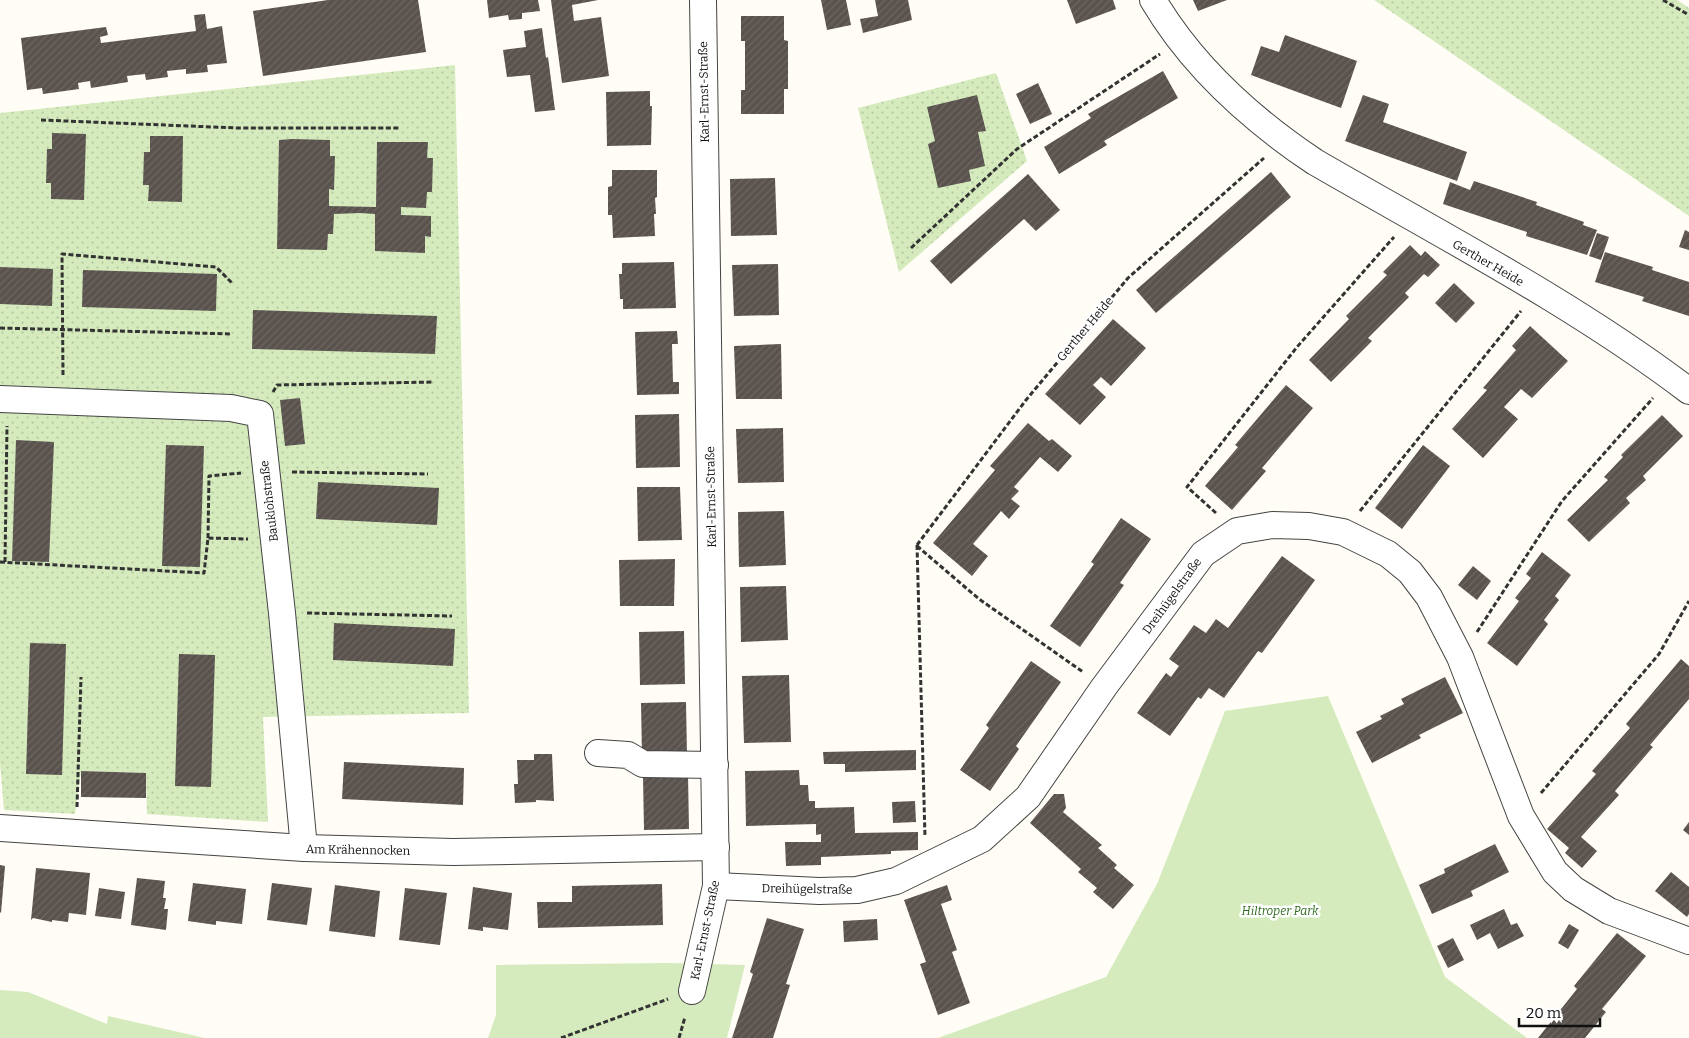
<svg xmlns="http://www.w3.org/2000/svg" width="1689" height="1038" font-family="Bitter,serif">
	<defs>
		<pattern id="grass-dots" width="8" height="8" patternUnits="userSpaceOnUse" patternTransform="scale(1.25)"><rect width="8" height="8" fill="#d5ebbd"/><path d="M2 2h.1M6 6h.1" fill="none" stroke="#b6c8a1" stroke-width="1.8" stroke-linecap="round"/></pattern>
		<pattern id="building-hatch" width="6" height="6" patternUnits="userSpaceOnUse" patternTransform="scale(1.25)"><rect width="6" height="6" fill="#5a524d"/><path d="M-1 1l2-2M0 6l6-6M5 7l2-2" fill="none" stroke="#6d6662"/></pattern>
	</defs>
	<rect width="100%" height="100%" fill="#fffdf5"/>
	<!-- grass -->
	<g fill="url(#grass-dots)">
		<polygon points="1374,0 1677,0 1689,8 1689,216"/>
		<polygon points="455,65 469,713 263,717 268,822 147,814 146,773 81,771 75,814 4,810 0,762 0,113"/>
		<polygon points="996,73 1027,161 899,272 858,108"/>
	</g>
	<!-- park -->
	<g fill="#d5ebbd">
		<polygon points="1328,696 1445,977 1527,1038 938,1038 1106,977 1157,884 1225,711"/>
		<polygon points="668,963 745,965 727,1038 488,1038 496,1015 496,965"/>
		<polygon points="0,990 28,992 107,1024 108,1016 205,1038 0,1038"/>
	</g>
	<!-- building -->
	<g fill="url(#building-hatch)">
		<polygon points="328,0 418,0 426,52 263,76 253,11"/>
		<polygon points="487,0 538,0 540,11 522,13 522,19 509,20 508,15 489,18"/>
		<polygon points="551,0 598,0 572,5 574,21 601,17 609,76 562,83"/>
		<polygon points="821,0 846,0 851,25 827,30"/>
		<polygon points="875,0 908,0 912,20 863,33 860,19 878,16"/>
		<polygon points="1067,0 1113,0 1116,9 1076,24"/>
		<polygon points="1193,0 1227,0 1198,11"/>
		<polygon points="205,14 207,29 222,26 227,63 207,65 208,72 186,74 186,69 167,71 168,77 146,80 145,74 127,76 128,82 91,88 90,81 78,83 79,89 43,94 42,88 27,90 21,38 106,27 108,35 100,37 101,43 196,31 194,15"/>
		<polygon points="741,16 784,16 784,40 788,41 788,89 784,89 784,114 741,114 741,90 745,90 745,41 741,41"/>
		<polygon points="542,28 546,58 548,57 555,110 535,112 530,75 507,77 503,50 526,47 524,31"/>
		<polygon points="1285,35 1357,61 1341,108 1251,75 1261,46 1279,52"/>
		<polygon points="1163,71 1178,98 1104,141 1107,145 1059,174 1044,147 1091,118 1088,114"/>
		<polygon points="1038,83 1052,114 1030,124 1016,94"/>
		<polygon points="650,91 650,106 652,106 651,145 607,146 606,92"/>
		<polygon points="977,95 986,131 978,132 985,166 969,170 971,181 938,188 928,144 935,141 927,107"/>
		<polygon points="1363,95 1389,104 1383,122 1467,152 1457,181 1345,141"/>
		<polygon points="52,133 86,134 84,200 51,199 51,183 46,183 47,149 52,149"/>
		<polygon points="150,136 183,136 182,202 148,201 149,185 143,185 144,152 150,152"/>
		<polygon points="292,139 330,140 330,156 335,156 334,190 329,189 329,206 376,207 377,142 428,142 427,158 433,158 432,192 427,192 426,208 401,207 401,215 431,216 431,237 425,236 425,253 375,251 375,214 360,213 334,214 333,234 328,234 327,250 277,249 279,140"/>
		<polygon points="612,170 657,170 657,197 655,198 656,214 654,214 655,236 613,238 612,215 608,215 608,187 612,186"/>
		<polygon points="1271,172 1291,197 1156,313 1136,290"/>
		<polygon points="1028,174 1060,210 1036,231 1024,219 951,284 930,261"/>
		<polygon points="775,178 777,235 731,236 730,179"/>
		<polygon points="1474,181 1537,202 1536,205 1584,222 1583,225 1597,230 1587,255 1526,236 1527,232 1443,204 1450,182 1470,190"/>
		<polygon points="1685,230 1689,232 1689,250 1679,247"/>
		<polygon points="1597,233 1609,237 1601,260 1589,256"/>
		<polygon points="1410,245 1421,256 1425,251 1440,265 1428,277 1424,274 1405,293 1409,297 1368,338 1372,341 1331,382 1309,360 1349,319 1346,316 1387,275 1383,272"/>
		<polygon points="1605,252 1653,267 1652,270 1689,282 1689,316 1642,301 1644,297 1595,282"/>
		<polygon points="674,262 676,308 623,309 623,299 620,299 619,274 622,274 622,263"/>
		<polygon points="778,264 779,315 734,316 732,265"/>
		<polygon points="0,267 53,269 52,306 0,304"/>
		<polygon points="83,270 217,274 216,311 82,307"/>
		<polygon points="1454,283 1475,303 1456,323 1435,303"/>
		<polygon points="253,310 437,316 435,354 252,349"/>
		<polygon points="1113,319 1146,348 1111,386 1101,377 1093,385 1106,397 1080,425 1045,394"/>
		<polygon points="1530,326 1568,361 1532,398 1521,389 1504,407 1518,419 1483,458 1452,429 1487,390 1483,388 1516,350 1512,346"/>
		<polygon points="677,331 678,344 672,344 673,382 679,382 679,394 637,395 635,332"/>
		<polygon points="781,344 782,399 736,399 734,346"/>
		<polygon points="1286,385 1313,408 1262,468 1266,471 1232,510 1205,486 1238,447 1235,445"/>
		<polygon points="300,398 305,444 285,446 280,400"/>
		<polygon points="679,414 680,467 636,468 635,415"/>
		<polygon points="1662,415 1683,436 1643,476 1646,480 1626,498 1630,503 1589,542 1567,520 1608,480 1604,477 1623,457 1621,455"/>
		<polygon points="1028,423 1049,441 1052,439 1072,456 1058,472 1040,457 1014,487 1019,491 1011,499 1020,506 1009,519 1001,511 973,544 988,556 972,576 933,543 995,470 990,466"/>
		<polygon points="783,428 784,482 738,483 736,429"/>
		<polygon points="16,440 54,442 49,562 12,561"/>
		<polygon points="166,445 204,446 200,567 162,566"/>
		<polygon points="1423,445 1450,466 1402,529 1375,508"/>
		<polygon points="318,482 439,488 437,525 316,519"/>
		<polygon points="637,487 680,487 682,540 638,541"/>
		<polygon points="784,511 786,565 739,567 738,512"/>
		<polygon points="1121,518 1151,539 1120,583 1124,585 1080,647 1050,626 1094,564 1091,562"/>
		<polygon points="1542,552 1571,575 1555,596 1559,600 1544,620 1548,624 1517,666 1487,643 1519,601 1515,598 1531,578 1526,574"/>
		<polygon points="1282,556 1315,580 1262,653 1258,651 1224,698 1209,688 1201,699 1198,697 1170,736 1137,713 1166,673 1171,677 1179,666 1169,659 1194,625 1206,633 1216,619 1228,628"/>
		<polygon points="675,559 674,606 620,606 619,560"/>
		<polygon points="1473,566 1491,581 1477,600 1458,585"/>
		<polygon points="786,586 788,640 741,642 740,587"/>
		<polygon points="334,623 455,629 453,666 333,660"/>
		<polygon points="684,631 685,684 640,685 639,632"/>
		<polygon points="30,643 66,644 62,775 26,774"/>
		<polygon points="179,654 215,655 211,787 175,786"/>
		<polygon points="1681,659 1689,666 1689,699 1650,745 1653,747 1615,791 1619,795 1581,837 1597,851 1582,868 1565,853 1569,848 1547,829 1596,774 1592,771 1630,728 1626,724"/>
		<polygon points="1031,661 1061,682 1016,746 1019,749 990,791 960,770 989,728 986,725"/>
		<polygon points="789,675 791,742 744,743 742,676"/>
		<polygon points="1445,677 1463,713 1419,735 1421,738 1372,763 1356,732 1382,719 1380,716 1404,704 1401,699"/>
		<polygon points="686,702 687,755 642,756 641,703"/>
		<polygon points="916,750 916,770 845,772 845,764 824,764 823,752"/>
		<polygon points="534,754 552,754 554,801 536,800 536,802 515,803 514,784 518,784 517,760 534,760"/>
		<polygon points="344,762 464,768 463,805 342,799"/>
		<polygon points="799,770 800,785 808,785 809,801 815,801 815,808 854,807 855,833 918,832 918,850 891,851 891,854 821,857 821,865 786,866 785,842 821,842 821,834 816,835 816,824 746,826 745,771"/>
		<polygon points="81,771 146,773 146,798 81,797"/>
		<polygon points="688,775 689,829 644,830 643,776"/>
		<polygon points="1054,794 1064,794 1066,808 1063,812 1102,845 1098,848 1117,865 1114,868 1134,885 1113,909 1093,892 1097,888 1078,872 1081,869 1030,823"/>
		<polygon points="915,801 916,822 893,823 892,802"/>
		<polygon points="1689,822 1689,835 1683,830"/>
		<polygon points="1495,844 1509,872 1471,891 1473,896 1432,914 1419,885 1445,873 1444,869"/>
		<polygon points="0,865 5,866 1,913 0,912"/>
		<polygon points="36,868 90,873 86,915 69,913 68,922 52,920 52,922 33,918 31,920"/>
		<polygon points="1671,872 1689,887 1689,914 1687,917 1655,891"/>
		<polygon points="137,878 165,881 163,898 166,898 164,909 168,909 166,930 131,925"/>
		<polygon points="193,883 246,889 242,924 216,921 216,925 188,921"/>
		<polygon points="272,883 312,888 307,925 267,920"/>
		<polygon points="662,884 663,925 538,928 537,902 572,902 572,886"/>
		<polygon points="335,885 380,891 375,937 329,931"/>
		<polygon points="947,885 952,900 941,904 957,950 952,952 970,1003 938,1015 920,964 926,962 904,900"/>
		<polygon points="473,887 512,893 508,930 483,927 483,931 468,929"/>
		<polygon points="99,888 125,892 121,919 95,916"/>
		<polygon points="405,888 447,893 440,945 399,940"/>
		<polygon points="1504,909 1511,925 1517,923 1524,936 1498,949 1490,933 1477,940 1470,925"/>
		<polygon points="767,918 804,929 786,984 790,985 773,1038 732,1038 753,974 750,972"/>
		<polygon points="877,919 878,940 844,942 843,921"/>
		<polygon points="1569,924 1579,930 1568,949 1558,943"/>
		<polygon points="1617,933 1646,956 1602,1009 1606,1012 1585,1038 1538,1038 1577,989 1574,986"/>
		<polygon points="1453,938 1464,960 1448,968 1437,946"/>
	</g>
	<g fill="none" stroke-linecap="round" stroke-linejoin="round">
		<!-- minor casing -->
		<g stroke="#444" stroke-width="28">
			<g id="minor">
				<path d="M 1153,0 C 1192,66 1252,120 1315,162 C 1441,235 1573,303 1689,391"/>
				<polyline points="0,399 231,408 260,414 282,613 304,848"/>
				<polyline points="598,753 628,755 643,764 715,765"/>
				<polyline points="0,828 304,848 453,852 716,847"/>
				<polyline points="716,886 819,891 857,890 896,881 982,839 1028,797 1104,687 1203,554 1237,531 1272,525 1309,526 1343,532 1388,554 1410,572 1429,597 1460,657 1521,816 1555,872 1573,889 1609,911 1689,941"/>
				<polyline points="692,991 716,886 703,0"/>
			</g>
		</g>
		<!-- path -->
		<g stroke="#333" stroke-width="3" stroke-dasharray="5 2.5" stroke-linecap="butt">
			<polyline points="1663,0 1689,15"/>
			<polyline points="41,120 238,128 399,128"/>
			<polyline points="911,248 1017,149 1160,54"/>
			<polyline points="0,328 232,334"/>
			<polyline points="63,375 62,254 216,267 233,284"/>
			<polyline points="273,392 277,385 433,382"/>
			<polyline points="292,472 428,474"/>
			<polyline points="1360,511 1521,311"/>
			<polyline points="1216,513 1187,487 1297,347 1394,237"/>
			<polyline points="208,538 209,476 241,473"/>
			<polyline points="917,545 1026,400 1128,278 1264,158"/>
			<polyline points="917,545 925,837"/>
			<polyline points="917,546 979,599 1083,672"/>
			<polyline points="0,562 204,573 208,538 248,539"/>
			<polyline points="5,562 7,426"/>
			<polyline points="307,613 452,616"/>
			<polyline points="1477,632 1562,501 1653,398"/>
			<polyline points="1541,793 1659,654 1689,601"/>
			<polyline points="77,807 81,677"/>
			<polyline points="561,1038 668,999"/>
			<polyline points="679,1038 685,1017"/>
		</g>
		<!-- minor -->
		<use href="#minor" stroke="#fff" stroke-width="26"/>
	</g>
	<g text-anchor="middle" stroke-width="5" stroke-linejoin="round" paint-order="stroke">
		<!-- street labels -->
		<g font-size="12" fill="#111" stroke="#fff">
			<text transform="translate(704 92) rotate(-91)" y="4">Karl-Ernst-Straße</text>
			<text transform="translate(1488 263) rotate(30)" y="4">Gerther Heide</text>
			<text transform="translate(1085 329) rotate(-50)" y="4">Gerther Heide</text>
			<text transform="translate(711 497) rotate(-91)" y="4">Karl-Ernst-Straße</text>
			<text transform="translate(269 501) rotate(-97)" y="4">Bauklohstraße</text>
			<text transform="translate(1172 596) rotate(-54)" y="4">Dreihügelstraße</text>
			<text transform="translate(358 850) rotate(1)" y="4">Am Krähennocken</text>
			<text transform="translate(807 889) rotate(1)" y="4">Dreihügelstraße</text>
			<text transform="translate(705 930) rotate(-78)" y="4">Karl-Ernst-Straße</text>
		</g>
		<!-- park labels -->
		<g font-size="12" font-style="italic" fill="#2f6b1f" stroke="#fff">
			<text x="1280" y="915">Hiltroper Park</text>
		</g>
	</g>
	<!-- scale -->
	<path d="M1519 1018v8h81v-8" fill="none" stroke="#111111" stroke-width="2.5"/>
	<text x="1526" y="1018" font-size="15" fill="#111111" stroke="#ffffff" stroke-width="4" paint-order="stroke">20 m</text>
</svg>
